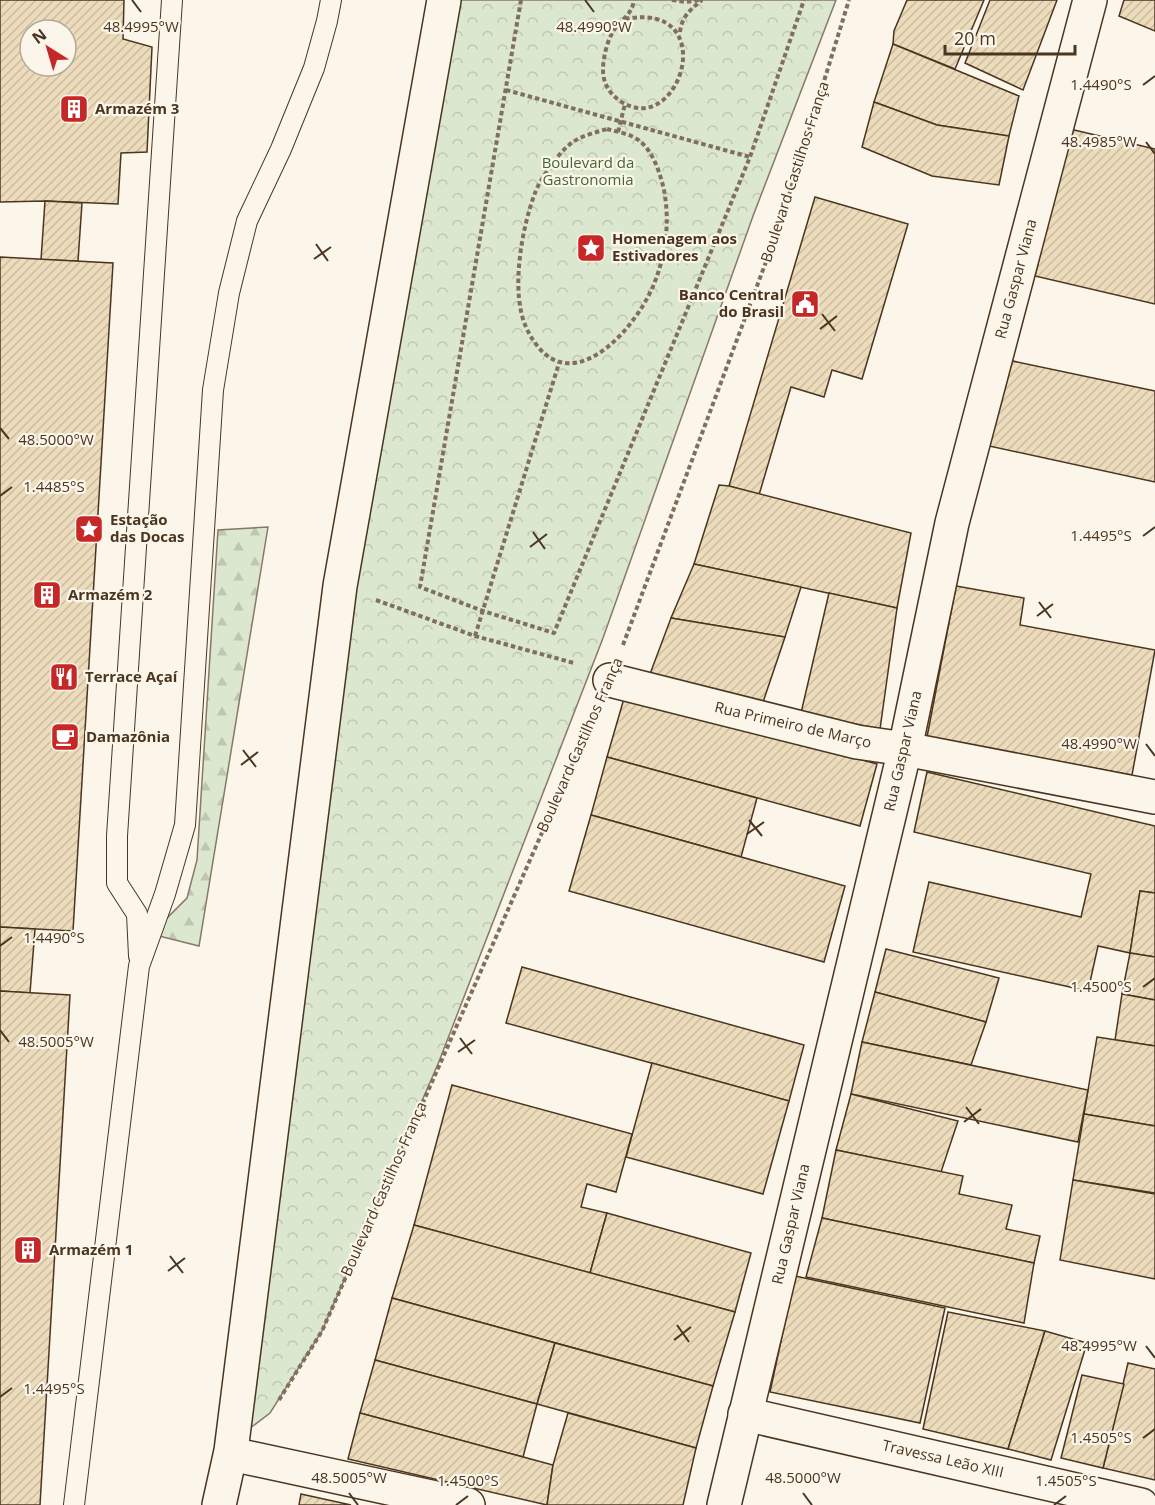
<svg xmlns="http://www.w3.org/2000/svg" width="1155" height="1505" font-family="'Open Sans',sans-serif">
	<defs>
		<pattern id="forest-firs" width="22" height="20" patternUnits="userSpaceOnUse" patternTransform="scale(1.5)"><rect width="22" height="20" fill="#dce7d0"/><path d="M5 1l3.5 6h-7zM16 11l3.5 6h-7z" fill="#bec7b2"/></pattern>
		<pattern id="park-crowns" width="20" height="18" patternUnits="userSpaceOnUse" patternTransform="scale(1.5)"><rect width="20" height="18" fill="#dce7d0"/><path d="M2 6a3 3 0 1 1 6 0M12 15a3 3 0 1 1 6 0" fill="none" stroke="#bec7b2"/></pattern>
		<pattern id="building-hatch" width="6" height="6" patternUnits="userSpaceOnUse" patternTransform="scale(1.5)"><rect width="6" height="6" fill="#ecdcbc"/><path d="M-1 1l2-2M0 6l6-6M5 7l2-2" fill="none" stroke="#ccbda1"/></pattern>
	</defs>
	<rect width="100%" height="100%" fill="#fbf6e9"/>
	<!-- forest -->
	<polygon fill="url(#forest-firs)" stroke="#887966" stroke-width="1.5" points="268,527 199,946 159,936 162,923 187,898 197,860 218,530"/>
	<!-- park -->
	<polygon fill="url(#park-crowns)" stroke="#887966" stroke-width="1.5" points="444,0 836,0 753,216 603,638 438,1064 322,1331 270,1413 228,1445"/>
	<!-- building -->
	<g fill="url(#building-hatch)" stroke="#4a3520" stroke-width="1.5" fill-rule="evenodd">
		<path d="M 0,0 L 124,0 L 123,39 L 152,47 L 147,152 L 121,153 L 118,204 L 45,201 L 0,202 ZM 30,30 L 66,30 L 66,66 L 30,66 Z"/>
		<polygon points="907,0 984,0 955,69 893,44 894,31"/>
		<polygon points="990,0 1057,0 1023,90 965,63"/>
		<polygon points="1124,0 1155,0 1155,31 1119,16"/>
		<polygon points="893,44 1019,96 1009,136 937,125 874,102"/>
		<polygon points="874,102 937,125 1009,136 999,185 932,176 862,147"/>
		<polygon points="1070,129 1155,149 1155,304 1035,276"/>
		<polygon points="815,197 908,224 862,379 832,370 824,397 791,387 759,495 729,486"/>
		<polygon points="45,201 82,203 78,261 41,260"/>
		<polygon points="0,257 113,263 73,931 0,927"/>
		<polygon points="1008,360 1155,391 1155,482 989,446"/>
		<polygon points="719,485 729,486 911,533 897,608 694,564"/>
		<polygon points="694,564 801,587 785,637 671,618"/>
		<polygon points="956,586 1024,598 1020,625 1155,650 1132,775 927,737"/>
		<polygon points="829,593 897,608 880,729 801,713"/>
		<polygon points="671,618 785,637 761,708 647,682"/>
		<polygon points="625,695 877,764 860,826 607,757"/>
		<polygon points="607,757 757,798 741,857 591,815"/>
		<polygon points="927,772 1155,826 1155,893 1140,891 1130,953 1098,946 1088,991 913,952 929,882 1081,917 1091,874 914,832"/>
		<polygon points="591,815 845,886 824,962 569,891"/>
		<polygon points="1140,891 1155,893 1155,957 1130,953"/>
		<polygon points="0,927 35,929 30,993 0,991"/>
		<polygon points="886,949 999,978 986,1022 875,992"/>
		<polygon points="1130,953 1155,957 1155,1000 1122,994"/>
		<polygon points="522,967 804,1045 789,1101 506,1023"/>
		<polygon points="0,991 70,995 40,1505 0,1505"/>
		<polygon points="875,992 986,1022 971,1065 862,1042"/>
		<polygon points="1122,994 1155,1000 1155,1046 1115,1040"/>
		<polygon points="1097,1037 1155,1046 1155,1126 1084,1114"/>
		<polygon points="862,1042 1088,1090 1078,1142 851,1094"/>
		<polygon points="652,1063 789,1101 763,1194 626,1157"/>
		<polygon points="452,1085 632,1134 616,1192 587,1184 581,1207 607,1213 590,1273 414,1225"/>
		<polygon points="851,1094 958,1121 941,1172 836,1150"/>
		<polygon points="1084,1114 1155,1126 1155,1193 1073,1180"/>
		<polygon points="836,1150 963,1176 959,1194 1012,1205 1006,1229 1040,1236 1034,1263 822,1218"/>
		<polygon points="1073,1180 1155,1194 1155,1279 1060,1260"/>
		<polygon points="607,1213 751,1253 735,1312 590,1273"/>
		<polygon points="822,1218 1034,1263 1024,1323 806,1277"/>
		<polygon points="414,1225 735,1312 713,1386 392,1298"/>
		<polygon points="795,1276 945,1308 920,1423 770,1392"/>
		<polygon points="392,1298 555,1343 537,1404 375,1360"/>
		<polygon points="948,1312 1045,1331 1008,1449 923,1429"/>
		<polygon points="1045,1331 1087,1343 1051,1460 1008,1449"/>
		<polygon points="555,1343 713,1386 696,1448 537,1404"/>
		<polygon points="375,1360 537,1404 523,1457 360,1413"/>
		<polygon points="1128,1363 1155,1369 1155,1480 1103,1468"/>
		<polygon points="1082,1375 1124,1384 1103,1468 1061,1458"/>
		<polygon points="360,1413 553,1465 547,1505 348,1459"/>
		<polygon points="568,1413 696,1448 683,1505 547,1505 553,1465"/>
		<polygon points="301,1494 351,1505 299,1505"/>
	</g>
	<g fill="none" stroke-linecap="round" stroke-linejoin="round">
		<!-- service casing -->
		<g stroke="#4a3520" stroke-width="22">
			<g id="service">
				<polyline points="139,956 137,914 117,883 117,836 172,0"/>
				<polyline points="74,1505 139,966 165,894 185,825 213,390 229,293 247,221 281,149 314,68 327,21 331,0"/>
			</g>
		</g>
		<!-- minor casing -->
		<g stroke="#4a3520" stroke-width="36">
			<g id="minor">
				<polyline points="610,680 857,742 905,749 1155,797"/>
				<polyline points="745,1414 1141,1505"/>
				<polyline points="231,1454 468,1505"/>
				<polyline points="724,1505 905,749 952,523 1090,0"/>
			</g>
		</g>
		<!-- secondary casing -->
		<g stroke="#4a3520" stroke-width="36">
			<polyline id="secondary" points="219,1505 231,1451 340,586 444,0"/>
		</g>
		<!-- path -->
		<g stroke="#7f6f5c" stroke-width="4" stroke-dasharray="4.5 3" stroke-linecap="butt">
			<polyline points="521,0 420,587 483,611 554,633 750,157 804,0"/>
			<polyline points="672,0 686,2 699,0"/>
			<path d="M 625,19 C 723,0 680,141 620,101 C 609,93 603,83 603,70 C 603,57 608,36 617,26 C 625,17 632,13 634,0"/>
			<path d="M 680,32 C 682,16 690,10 702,0"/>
			<polyline points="506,90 750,157"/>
			<path d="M 607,129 C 618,132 632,134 641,142 C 654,154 660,173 664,190 C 670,222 666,254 654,284 C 633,335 563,408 526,327 C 510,292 522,227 535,193 C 540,179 558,154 569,145 C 579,136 594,133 607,129 Z"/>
			<polyline points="618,132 625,104"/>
			<polyline points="376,600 475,636 574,663"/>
			<polyline points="475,636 559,363"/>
			<polyline points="623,645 779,227 849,0"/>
			<polyline points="279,1400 322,1331 594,715"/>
		</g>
		<!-- service -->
		<use href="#service" stroke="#fbf6e9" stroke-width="20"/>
		<!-- minor -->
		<use href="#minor" stroke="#fbf6e9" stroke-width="33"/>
		<!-- secondary -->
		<use href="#secondary" stroke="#fbf6e9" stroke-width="33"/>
	</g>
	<!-- ticks -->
	<path fill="none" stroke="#4a3520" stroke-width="2" d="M 132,0 L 141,12M 585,0 L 594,12M 1143,85 L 1155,76M 1146,142 L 1155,154M 316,244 L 328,261M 314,259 L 331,247M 822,314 L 835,331M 820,329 L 837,316M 0,428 L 9,439M 0,496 L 12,487M 533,532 L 545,549M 1143,536 L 1155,527M 530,547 L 547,534M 1039,602 L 1051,618M 1037,616 L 1053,604M 1146,744 L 1155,756M 243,750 L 256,767M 241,765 L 258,752M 749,820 L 762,836M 747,834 L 764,822M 0,946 L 12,937M 1143,987 L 1155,978M 0,1030 L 9,1042M 460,1038 L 472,1054M 458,1052 L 475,1040M 966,1107 L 979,1124M 964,1122 L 981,1109M 170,1256 L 183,1273M 168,1271 L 185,1258M 677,1325 L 689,1342M 674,1340 L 691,1327M 1146,1346 L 1155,1358M 0,1397 L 12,1388M 1143,1438 L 1155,1429M 349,1493 L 358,1505M 803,1493 L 812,1505M 456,1505 L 468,1496M 1054,1505 L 1066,1496"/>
	<!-- icons -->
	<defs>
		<g id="building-square" transform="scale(1.5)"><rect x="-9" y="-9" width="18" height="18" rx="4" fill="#c62828" stroke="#fbf6e9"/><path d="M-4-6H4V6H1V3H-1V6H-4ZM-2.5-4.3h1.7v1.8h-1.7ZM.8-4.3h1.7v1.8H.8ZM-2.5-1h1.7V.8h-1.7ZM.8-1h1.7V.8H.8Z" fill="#fff"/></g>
		<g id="sight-square" transform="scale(1.5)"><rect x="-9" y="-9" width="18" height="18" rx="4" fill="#c62828" stroke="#fbf6e9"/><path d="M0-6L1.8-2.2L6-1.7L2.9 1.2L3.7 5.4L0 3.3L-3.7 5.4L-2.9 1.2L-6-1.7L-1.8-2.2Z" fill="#fff"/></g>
		<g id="civic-square" transform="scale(1.5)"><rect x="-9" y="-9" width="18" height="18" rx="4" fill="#c62828" stroke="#fbf6e9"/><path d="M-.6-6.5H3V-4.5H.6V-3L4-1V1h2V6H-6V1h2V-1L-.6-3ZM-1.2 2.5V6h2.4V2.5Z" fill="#fff"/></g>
		<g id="restaurant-square" transform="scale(1.5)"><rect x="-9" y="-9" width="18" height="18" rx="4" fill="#c62828" stroke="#fbf6e9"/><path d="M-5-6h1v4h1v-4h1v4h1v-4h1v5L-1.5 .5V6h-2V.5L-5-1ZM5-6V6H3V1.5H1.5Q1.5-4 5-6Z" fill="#fff"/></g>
		<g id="cafe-square" transform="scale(1.5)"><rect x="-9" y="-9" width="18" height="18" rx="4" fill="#c62828" stroke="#fbf6e9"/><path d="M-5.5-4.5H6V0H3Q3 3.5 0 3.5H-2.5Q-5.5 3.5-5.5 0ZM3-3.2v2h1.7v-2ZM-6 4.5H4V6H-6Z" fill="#fff"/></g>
	</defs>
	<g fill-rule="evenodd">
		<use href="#building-square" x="74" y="109"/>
		<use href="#sight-square" x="591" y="248"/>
		<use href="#civic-square" x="805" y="304"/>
		<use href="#sight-square" x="89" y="529"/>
		<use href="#building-square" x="47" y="595"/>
		<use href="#restaurant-square" x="64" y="677"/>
		<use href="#cafe-square" x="65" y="737"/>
		<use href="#building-square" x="28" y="1250"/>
	</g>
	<g text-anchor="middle" stroke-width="4.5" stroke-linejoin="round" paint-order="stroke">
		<!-- poi labels -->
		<g font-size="15" font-weight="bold" fill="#4a3520" stroke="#fbf6e9" text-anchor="start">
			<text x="95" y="114">Armazém 3</text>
			<text x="612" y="244">Homenagem aos<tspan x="612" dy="17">Estivadores</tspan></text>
			<text x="784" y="300" text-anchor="end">Banco Central<tspan x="784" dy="17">do Brasil</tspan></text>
			<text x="110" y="525">Estação<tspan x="110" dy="17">das Docas</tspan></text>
			<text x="68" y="600">Armazém 2</text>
			<text x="85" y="682">Terrace Açaí</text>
			<text x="86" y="742">Damazônia</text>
			<text x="49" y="1255">Armazém 1</text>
		</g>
		<!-- park labels -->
		<g font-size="15" fill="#436837" stroke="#fbf6e9">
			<text x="588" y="168">Boulevard da<tspan x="588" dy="17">Gastronomia</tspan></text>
		</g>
		<!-- street labels -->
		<g font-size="15" fill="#4a3520" stroke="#fbf6e9">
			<text transform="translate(795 172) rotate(-72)" y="5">Boulevard Castilhos França</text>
			<text transform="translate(1016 279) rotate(-75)" y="5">Rua Gaspar Viana</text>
			<text transform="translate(793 725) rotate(13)" y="5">Rua Primeiro de Março</text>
			<text transform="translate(580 745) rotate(-66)" y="5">Boulevard Castilhos França</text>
			<text transform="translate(903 751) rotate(-77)" y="5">Rua Gaspar Viana</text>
			<text transform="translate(384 1189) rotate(-66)" y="5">Boulevard Castilhos França</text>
			<text transform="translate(791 1224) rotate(-77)" y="5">Rua Gaspar Viana</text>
			<text transform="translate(943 1459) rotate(13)" y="5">Travessa Leão XIII</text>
		</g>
	</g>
	<g font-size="15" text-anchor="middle" fill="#4a3520" stroke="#fbf6e9" stroke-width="4.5" stroke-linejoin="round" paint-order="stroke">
		<text x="141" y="32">48.4995°W</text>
		<text x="594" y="32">48.4990°W</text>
		<text x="1101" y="90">1.4490°S</text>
		<text x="1099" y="147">48.4985°W</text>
		<text x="56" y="445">48.5000°W</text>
		<text x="54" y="492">1.4485°S</text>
		<text x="1101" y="541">1.4495°S</text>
		<text x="1099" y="749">48.4990°W</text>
		<text x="54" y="943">1.4490°S</text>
		<text x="1101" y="992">1.4500°S</text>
		<text x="56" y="1047">48.5005°W</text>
		<text x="1099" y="1351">48.4995°W</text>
		<text x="54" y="1394">1.4495°S</text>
		<text x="1101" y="1443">1.4505°S</text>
		<text x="349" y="1483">48.5005°W</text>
		<text x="803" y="1483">48.5000°W</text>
		<text x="468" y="1486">1.4500°S</text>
		<text x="1066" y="1486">1.4505°S</text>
	</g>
	<!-- north arrow -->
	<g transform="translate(48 48) rotate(323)"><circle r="28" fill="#fbf6e9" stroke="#b4a999" stroke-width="1.5"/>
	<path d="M0-4.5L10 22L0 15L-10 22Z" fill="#c62828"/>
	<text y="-9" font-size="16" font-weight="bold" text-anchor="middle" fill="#4a3520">N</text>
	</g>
	<!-- scale -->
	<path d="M945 45v9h130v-9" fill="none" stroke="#4a3520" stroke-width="3"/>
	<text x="954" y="45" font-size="18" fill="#4a3520" stroke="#fbf6e9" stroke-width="4.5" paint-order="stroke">20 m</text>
</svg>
